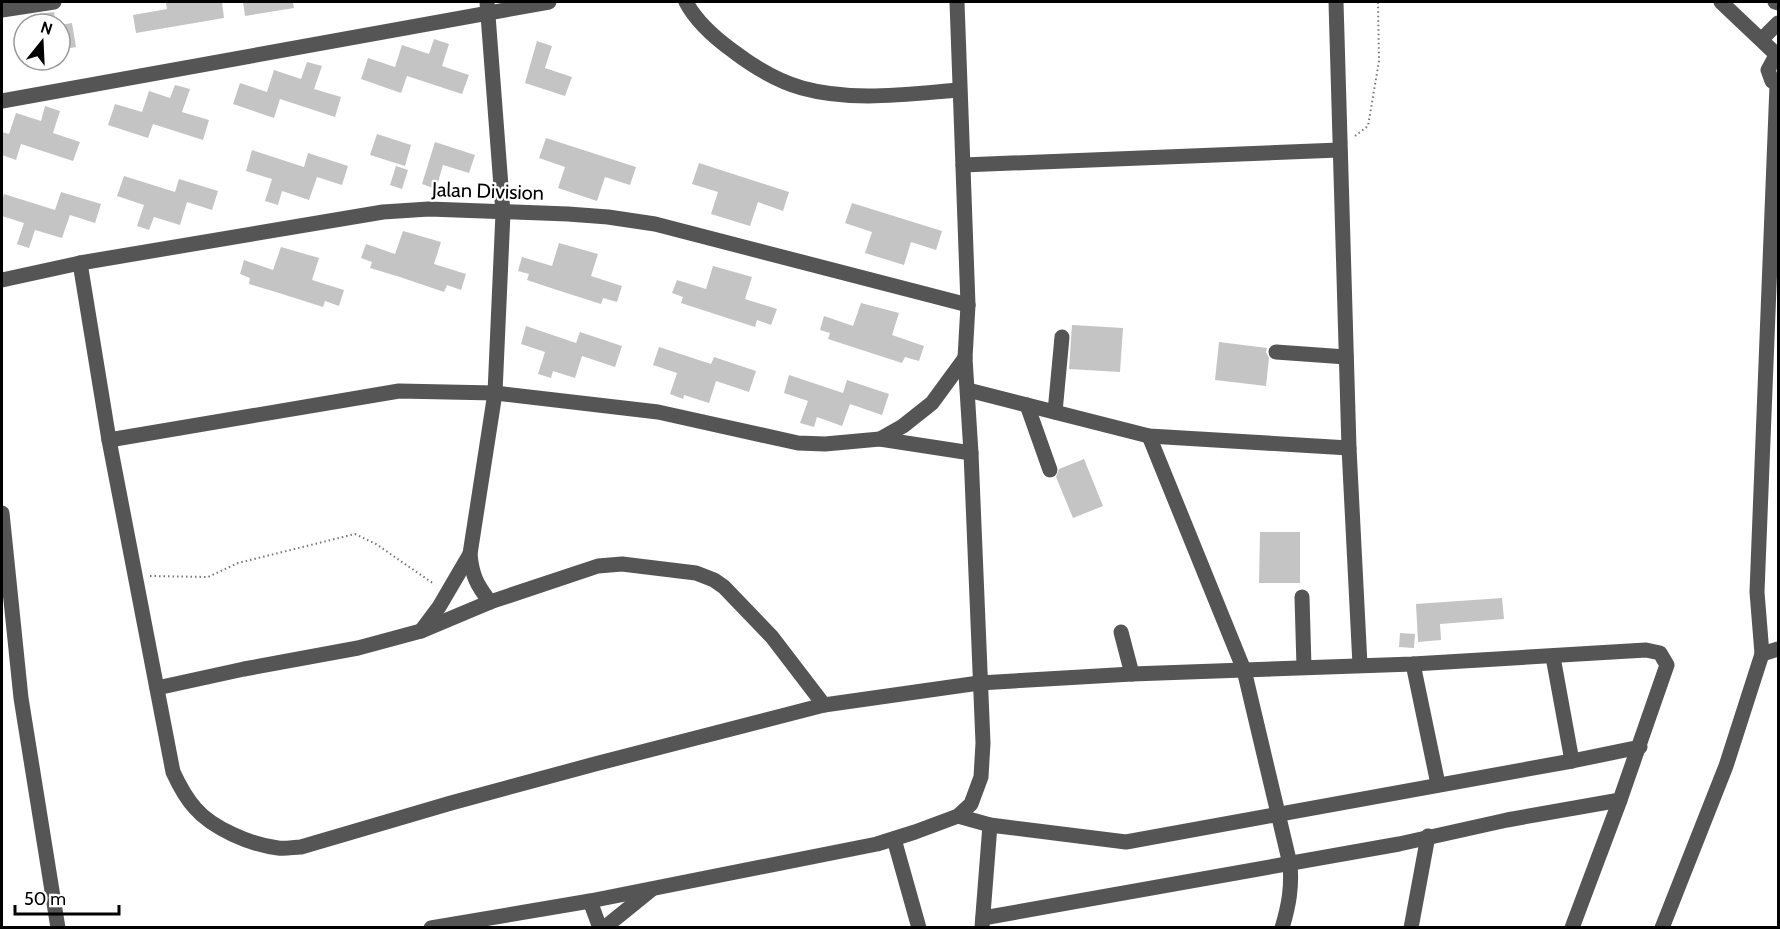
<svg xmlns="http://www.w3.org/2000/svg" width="1780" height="929" font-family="Cabin,sans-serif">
	<rect width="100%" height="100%" fill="#fff"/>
	<!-- building -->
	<g fill="#c4c4c4">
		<polygon points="175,2 222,2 224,18 136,33 133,15 167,9 166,3"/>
		<polygon points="243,2 293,2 294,8 245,16"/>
		<polygon points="54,12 56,24 33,24 31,15"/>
		<polygon points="72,23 76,47 60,50 60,25"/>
		<polygon points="434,39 449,44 442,66 469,75 462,94 407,76 401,93 361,79 368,58 395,67 402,45 429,54"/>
		<polygon points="537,41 552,46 545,68 572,77 565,96 525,83"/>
		<polygon points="307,62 322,66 314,89 341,97 335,117 280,99 274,118 233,104 240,83 267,92 274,70 301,79"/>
		<polygon points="175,85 190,89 182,112 209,120 203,140 153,124 148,138 108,125 115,104 142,112 149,91 170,98"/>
		<polygon points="45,106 60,111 53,133 80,142 73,161 21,144 16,160 2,155 2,132 9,134 16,113 41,121"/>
		<polygon points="377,134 411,145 405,166 370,155"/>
		<polygon points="546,138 636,167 630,185 605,177 597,201 558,188 565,167 539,158"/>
		<polygon points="435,142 475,155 469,173 443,165 436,189 422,184"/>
		<polygon points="252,150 304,167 308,153 348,166 342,185 317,177 309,200 282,191 278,205 265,201 272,179 246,171"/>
		<polygon points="699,163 789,192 783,211 758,202 750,226 711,214 718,192 692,184"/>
		<polygon points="396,166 408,170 402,189 390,185"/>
		<polygon points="124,176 175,192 179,179 218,191 212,210 187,202 180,225 154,217 149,230 137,226 144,205 117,196"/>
		<polygon points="61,192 101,204 95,223 70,215 62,238 35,230 29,248 17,244 24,223 2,216 2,201 4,194 55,210"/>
		<polygon points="852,203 942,231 936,250 911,242 904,265 865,253 872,232 845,223"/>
		<polygon points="403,231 441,242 434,264 466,274 461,290 447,285 444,292 400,277 370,268 372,262 361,258 366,244 395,254"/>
		<polygon points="559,243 598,254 591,276 622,286 617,302 603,298 601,304 557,290 527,280 529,274 518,271 522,257 552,266"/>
		<polygon points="281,247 319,258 312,280 344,290 339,306 325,301 323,307 279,293 249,284 250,278 240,274 244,260 273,270"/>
		<polygon points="713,266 752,277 745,299 777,309 771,325 757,320 755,327 681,303 683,297 672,293 677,280 706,289"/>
		<polygon points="861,303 899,313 892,335 924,346 919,361 905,357 902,363 828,339 830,333 820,330 824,316 853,326"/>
		<polygon points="1072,325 1123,328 1120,372 1069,369"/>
		<polygon points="526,326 576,343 580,332 622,346 615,367 582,356 575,378 553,371 551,378 538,374 545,352 521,344"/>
		<polygon points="1219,342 1267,348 1266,352 1269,358 1266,386 1215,380"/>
		<polygon points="659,347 711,364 714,357 756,371 749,392 716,381 709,403 684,395 683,399 670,394 677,373 653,365"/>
		<polygon points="789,375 843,393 847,380 889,394 882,415 850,404 842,426 817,417 814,427 800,423 808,401 784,393"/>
		<polygon points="1084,459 1103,506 1073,518 1056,477 1059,469"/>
		<polygon points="1260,532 1300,532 1300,583 1259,583"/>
		<polygon points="1502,598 1504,619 1440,624 1441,640 1418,642 1416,604"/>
		<polygon points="1400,633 1415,634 1414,648 1399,647"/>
	</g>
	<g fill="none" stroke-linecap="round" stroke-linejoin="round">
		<!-- path -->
		<g stroke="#777" stroke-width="2" stroke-dasharray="1.5 3" stroke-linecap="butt">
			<polyline points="1355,136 1368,126 1379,61 1378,2"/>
			<polyline points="150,576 208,577 238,563 355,534 376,544 434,584"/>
		</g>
		<!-- minor -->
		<g stroke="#555" stroke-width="15">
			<path d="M 487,2 L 503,213 L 495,393 L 470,554 C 472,576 477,585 490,602"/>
			<path d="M 686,2 C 696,21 715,38 733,51 C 754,67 777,81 802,88 C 852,102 908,94 959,90"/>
			<polyline points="1336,2 1349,448 1360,665"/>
			<polyline points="1721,2 1778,56"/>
			<polyline points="1775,2 1778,3"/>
			<polyline points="2,10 54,2"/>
			<polyline points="1762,39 1778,23"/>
			<polyline points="1778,56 1774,59 1768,70 1772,81 1778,85"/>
			<polyline points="2,101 549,2"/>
			<polyline points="963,165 1339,150"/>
			<path d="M 80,263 L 109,440 L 173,772 C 179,785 185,797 195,808 C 212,828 251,845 278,848 C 286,849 294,847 301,847 L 451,803 L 595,764 L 824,705 L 979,683 L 1132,674 L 1413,664 L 1646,650 L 1660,653 L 1667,665 L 1620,800 L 1507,820 L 1399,844 L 983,918"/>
			<polyline points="2,280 80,263 383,212 429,209 568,214 608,217 655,224 968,305"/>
			<polyline points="1276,352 1346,357"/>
			<polyline points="968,390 1149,436 1349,448"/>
			<polyline points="1027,405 1050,470"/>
			<polyline points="1055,412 1062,337"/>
			<path d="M 1149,436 L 1244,670 L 1290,864 C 1292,887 1289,905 1282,928"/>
			<polyline points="880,439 971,453"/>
			<polyline points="109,440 399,391 495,393 658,412 798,443 825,444 880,439 903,426 932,403 965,358"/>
			<polyline points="2,513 21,698 58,928"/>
			<polyline points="1302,597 1304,667"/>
			<polyline points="421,631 439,607 470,554"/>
			<polyline points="1121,632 1132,674"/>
			<polyline points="1762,654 1778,649"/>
			<polyline points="1553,657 1572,761"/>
			<polyline points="1413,664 1438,784"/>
			<polyline points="157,688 244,669 358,648 421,631 490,602 598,566 622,564 696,573 714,580 724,587 772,637 824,705"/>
			<polyline points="958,816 990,825 1126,842 1572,761 1640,747"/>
			<polyline points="894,839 919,928"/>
			<polyline points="590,901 600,928"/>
			<polyline points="982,927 990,825"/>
			<polyline points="431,928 590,901 877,844 915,832 958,816 971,804 981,777 983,743 971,453 965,358 968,305 957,2"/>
			<polyline points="604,928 651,890"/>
			<polyline points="1411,928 1428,836"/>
			<polyline points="1572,928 1620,800"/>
			<polyline points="1662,928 1726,766 1762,654 1757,592 1777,85"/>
		</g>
	</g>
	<g text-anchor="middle" stroke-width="4.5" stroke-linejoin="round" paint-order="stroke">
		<!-- street labels -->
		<g font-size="20" fill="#000" stroke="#fff">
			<text transform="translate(488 191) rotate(2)" y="7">Jalan Division</text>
		</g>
	</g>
	<!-- border -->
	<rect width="1780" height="929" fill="none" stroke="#000000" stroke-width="6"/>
	<!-- north arrow -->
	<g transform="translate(42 42) rotate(18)"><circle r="28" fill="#ffffff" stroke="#999999" stroke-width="1.5"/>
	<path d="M0-4.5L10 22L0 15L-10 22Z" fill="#000000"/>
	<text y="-9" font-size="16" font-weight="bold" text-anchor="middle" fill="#000000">N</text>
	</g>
	<!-- scale -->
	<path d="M15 905v9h104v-9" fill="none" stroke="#000000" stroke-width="3"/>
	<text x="24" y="905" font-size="18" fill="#000000" stroke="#ffffff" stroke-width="4.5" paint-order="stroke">50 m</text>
</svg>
